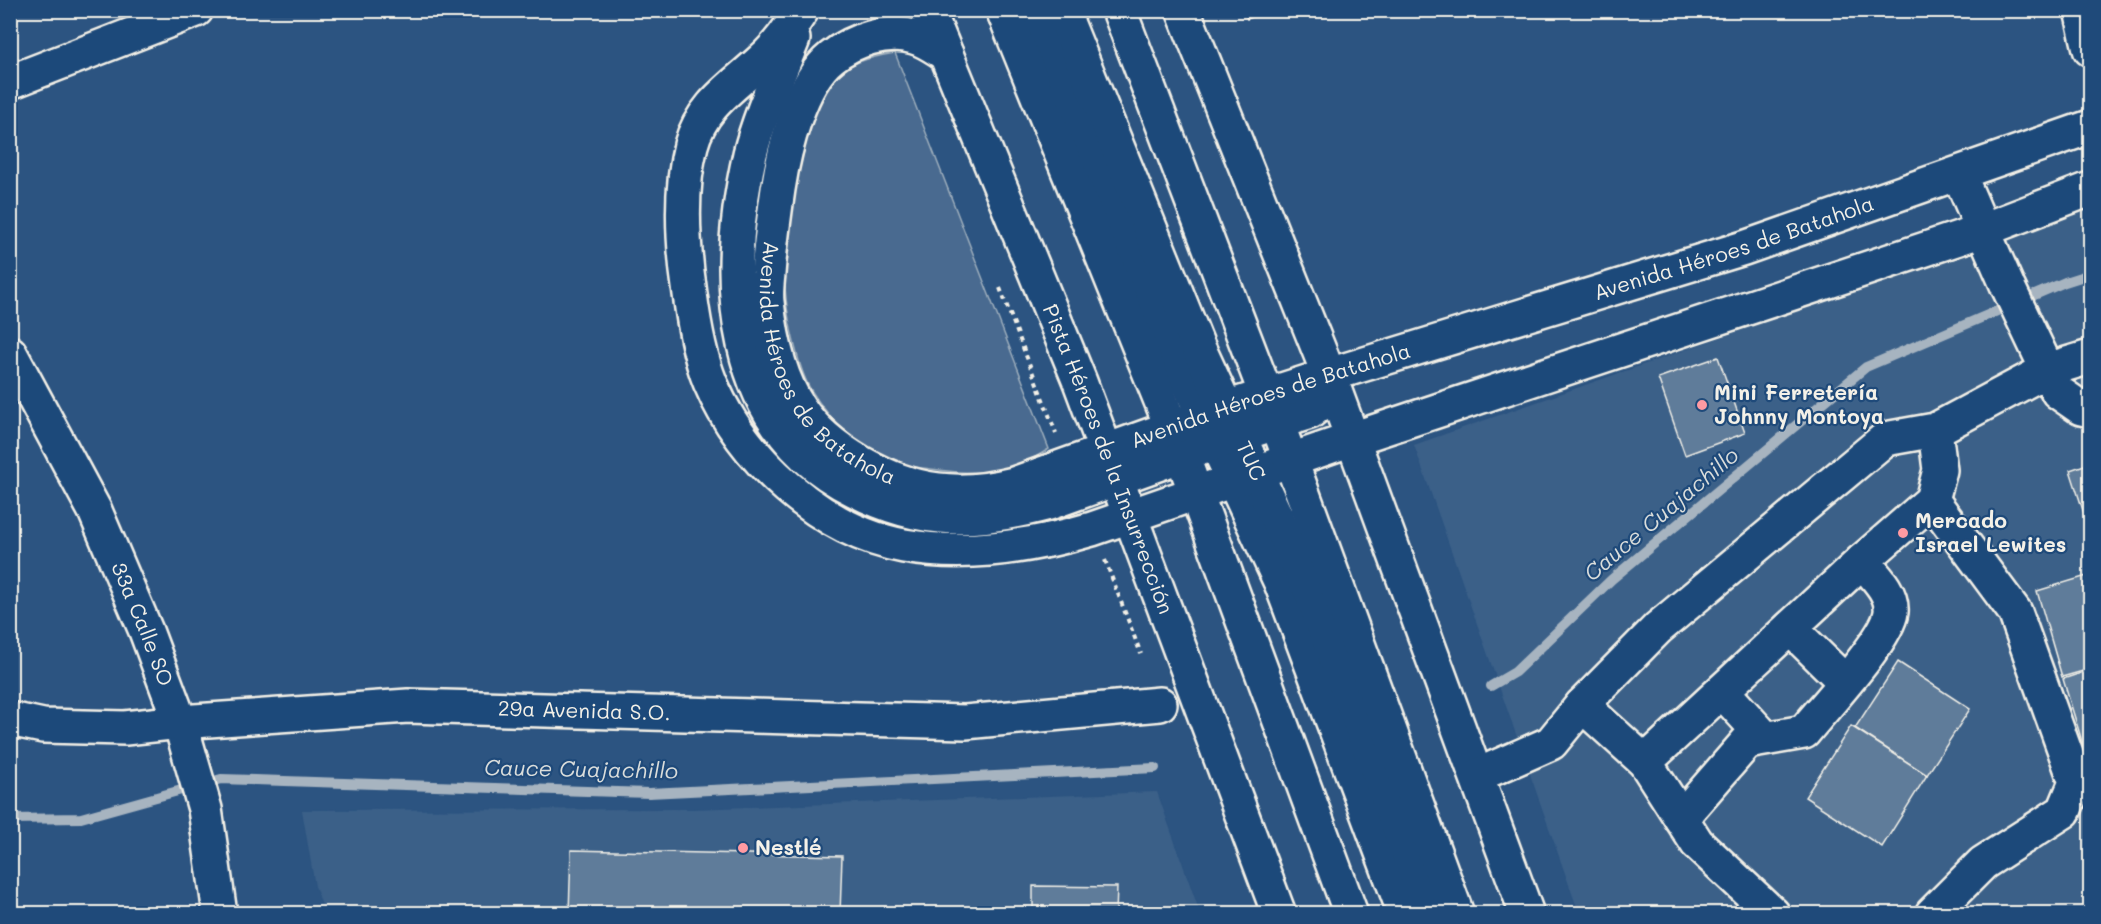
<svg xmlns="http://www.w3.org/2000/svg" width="2101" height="924" font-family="Mali,sans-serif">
	<rect width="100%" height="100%" fill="#2c5481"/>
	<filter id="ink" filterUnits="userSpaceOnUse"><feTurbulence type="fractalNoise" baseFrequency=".0167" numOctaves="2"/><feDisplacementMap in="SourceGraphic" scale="12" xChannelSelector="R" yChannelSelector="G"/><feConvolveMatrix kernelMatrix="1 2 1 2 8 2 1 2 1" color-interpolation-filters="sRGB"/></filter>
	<g filter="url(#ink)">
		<!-- built -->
		<g fill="#3b6088">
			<polygon points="2090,208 2090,913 1579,913 1414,445"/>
			<polygon points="1157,792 1200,913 325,913 315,886 302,810 693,809"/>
		</g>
		<!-- green -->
		<path fill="#496b90" stroke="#9eaebc" stroke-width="1.5" d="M 895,53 L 1049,449 C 1040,454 1031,460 1021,464 C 993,476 960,473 931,469 C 921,468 910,467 900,464 C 863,452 831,423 811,390 C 799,371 788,321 786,298 C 782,271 789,230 793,203 C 798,171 811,113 828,86 C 842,63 871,57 895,53 Z"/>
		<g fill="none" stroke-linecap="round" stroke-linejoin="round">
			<!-- stream -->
			<g stroke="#a7b4c0" stroke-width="10">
				<polyline points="1491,686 1515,672 1612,579 1866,367 2065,282 2090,274"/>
				<polyline points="10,819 81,818 221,779 649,793 1155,768"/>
			</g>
		</g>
		<!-- building -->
		<g fill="#5e7b9a" stroke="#f4f1e8" stroke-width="1.5">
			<polygon points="1244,10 1272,10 1247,19"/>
			<polygon points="1718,357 1745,433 1685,455 1658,378"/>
			<polygon points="2090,463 2090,532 2070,470"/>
			<polygon points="2090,575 2090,669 2062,677 2037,591"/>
			<polygon points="1898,662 1970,709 1927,775 1855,728"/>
			<polygon points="2090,670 2090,750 2085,751 2063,679"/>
			<polygon points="1851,726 1927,775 1882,847 1805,797"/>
			<polygon points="571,850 842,856 840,914 569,914"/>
			<polygon points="1033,886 1117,887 1116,914 1033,914"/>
		</g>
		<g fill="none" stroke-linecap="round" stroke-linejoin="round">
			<!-- minor casing -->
			<g stroke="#f4f1e8" stroke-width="38">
				<g id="minor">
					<path id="s1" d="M 928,10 L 1080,382 L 1279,914"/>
					<polyline points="1036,10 1169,341 1281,583 1405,914"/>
					<path id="s2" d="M 1062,10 L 1199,349 L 1311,592 L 1431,914"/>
					<polyline points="1183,10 1329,375 1527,914"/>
					<polyline points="2081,10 2090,49"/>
					<polyline points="10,82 196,10"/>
					<polyline points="1983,230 2008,287 2058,392 2081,408 2090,410"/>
					<path id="s3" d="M 10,353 L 95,511 L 146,631 L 180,722 L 205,809 L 220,914"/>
					<polyline points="1932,500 2015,612 2076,782 2064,811 1983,863 1932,914"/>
					<polyline points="1790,628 1845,682"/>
					<polyline points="1722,691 1765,738"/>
					<polyline points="1582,705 1645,762 1697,843 1773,914"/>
					<path id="s4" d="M 10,719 L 43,726 L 125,728 L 180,722 L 408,706 L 965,722 L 1160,704"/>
					<polyline points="1645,762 1862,561 1932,500 1940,470 1935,430"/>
					<polyline points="1478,775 1551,743 1582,705 1658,628 1885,439 1935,430 2047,370 2090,357"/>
					<path d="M 1681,818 L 1747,742 L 1804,732 C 1823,708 1888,639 1891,612 C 1893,592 1874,575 1862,561"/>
				</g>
			</g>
			<!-- major casing -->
			<g stroke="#f4f1e8" stroke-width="38">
				<g id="major">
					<path d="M 802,10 C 790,28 778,46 762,60 C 733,87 702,105 691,145 C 679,192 683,247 690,294 C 694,324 699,355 710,382 C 742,459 821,531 904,546 C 967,557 1031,547 1092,529 L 1352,439 L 1983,230 L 2090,189"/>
					<polyline points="1003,10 1172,428 1351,914"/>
					<polyline points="1119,10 1277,423 1457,914"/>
					<path d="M 793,39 C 778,77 760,114 750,154 C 722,277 727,427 855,490 C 923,525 977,522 1049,503 L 1238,435 L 1310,412 L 1322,402 L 1328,391 L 1329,375"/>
					<path id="s5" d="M 946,54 C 936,48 925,40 914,37 C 887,29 853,40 832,57 C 800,82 784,150 778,189 C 774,217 770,246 768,274 C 767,283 766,293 767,302 C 771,339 779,378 800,409 C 827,450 889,484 938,490 C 963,493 990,490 1014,484 L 1226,408 L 1329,375 L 1744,248 L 2090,127"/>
					<polyline points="1959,174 1983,230"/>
				</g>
			</g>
			<!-- path -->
			<g stroke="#f4f1e8" stroke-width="4" stroke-dasharray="4.5 4.5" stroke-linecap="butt">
				<polyline points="1000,288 1056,433"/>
				<polyline points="1105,560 1141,654"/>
			</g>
			<!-- minor -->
			<use href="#minor" stroke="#1f4a7a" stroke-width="33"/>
			<!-- major -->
			<use href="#major" stroke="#1f4a7a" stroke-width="33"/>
		</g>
	</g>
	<!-- markers -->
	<g fill="#ff9aa2" stroke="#1f4a7a" stroke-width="2">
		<circle cx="1702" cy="405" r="6"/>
		<circle cx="1903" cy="533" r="6"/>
		<circle cx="743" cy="848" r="6"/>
	</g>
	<g text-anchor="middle" stroke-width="4.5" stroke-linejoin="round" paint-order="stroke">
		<!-- street labels -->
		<g font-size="21" fill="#f4f1e8" stroke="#1f4a7a">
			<text dy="7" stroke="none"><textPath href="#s5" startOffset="1494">Avenida Héroes de Batahola</textPath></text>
			<text dy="7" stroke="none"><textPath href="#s5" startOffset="468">Avenida Héroes de Batahola</textPath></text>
			<text dy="7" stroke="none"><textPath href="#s5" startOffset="1008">Avenida Héroes de Batahola</textPath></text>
			<text dy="7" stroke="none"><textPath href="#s1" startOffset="484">Pista Héroes de la Insurrección</textPath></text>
			<text dy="7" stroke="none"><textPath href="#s2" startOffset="489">TUC</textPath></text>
			<text dy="7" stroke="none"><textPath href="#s3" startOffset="302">33a Calle SO</textPath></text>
			<text dy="7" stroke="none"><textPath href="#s4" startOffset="576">29a Avenida S.O.</textPath></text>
		</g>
		<!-- poi labels -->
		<g font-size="21" font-weight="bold" fill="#f4f1e8" stroke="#1f4a7a" text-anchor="start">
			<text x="1714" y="400">Mini Ferretería<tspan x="1714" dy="24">Johnny Montoya</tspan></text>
			<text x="1915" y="528">Mercado<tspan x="1915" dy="24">Israel Lewites</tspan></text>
			<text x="755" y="855">Nestlé</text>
		</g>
		<!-- water labels -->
		<g font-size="22" font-style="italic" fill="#dadddb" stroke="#1f4a7a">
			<text transform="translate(1661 514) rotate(-40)" y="8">Cauce Cuajachillo</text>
			<text transform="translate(581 769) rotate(1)" y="8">Cauce Cuajachillo</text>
		</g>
	</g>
	<!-- margin -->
	<rect width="2101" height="924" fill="none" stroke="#1f4a7a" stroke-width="36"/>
	<rect x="18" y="18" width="2065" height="888" fill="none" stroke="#f4f1e8" stroke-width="2" filter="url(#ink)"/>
</svg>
